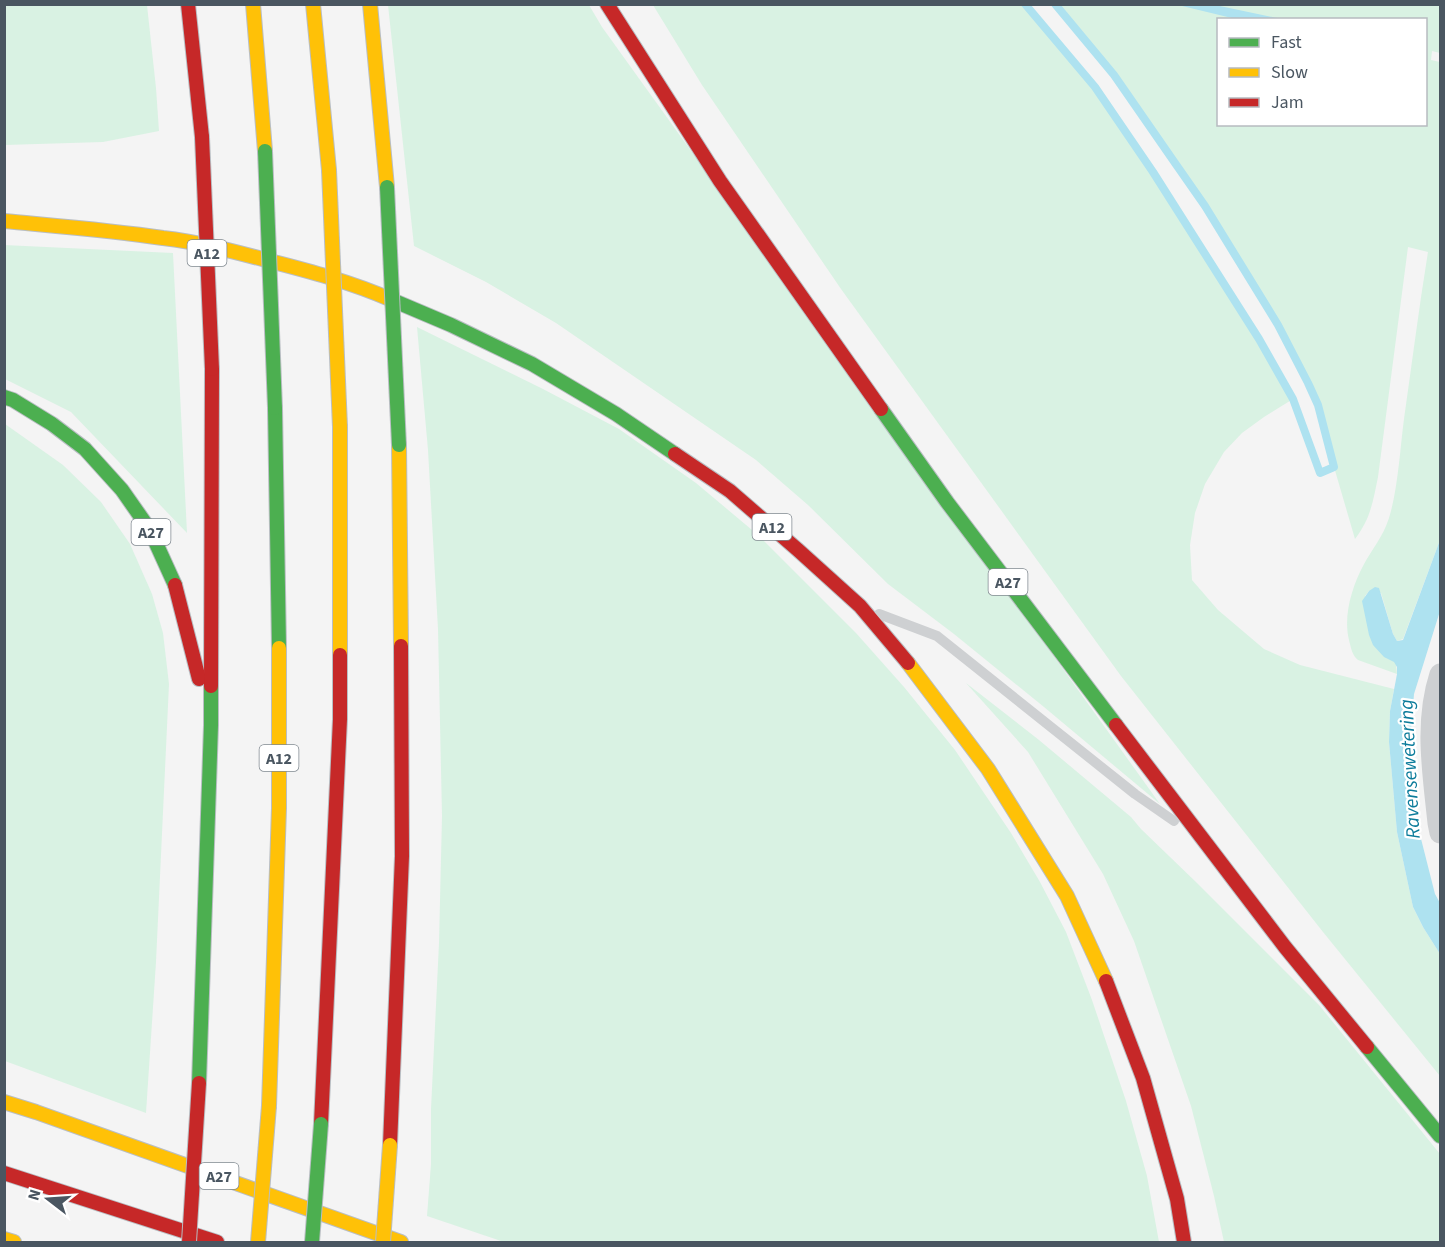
<svg xmlns="http://www.w3.org/2000/svg" width="1445" height="1247" font-family="'Source Sans 3',sans-serif">
	<rect width="100%" height="100%" fill="#f4f4f4"/>
	<!-- green -->
	<g fill="#d9f2e3" fill-rule="evenodd">
		<polygon points="4,5 147,5 156,88 159,131 103,142 5,145"/>
		<polygon points="388,5 589,5 602,27 1160,804 1044,707 954,634 888,584 808,505 756,460 556,323 486,282 414,246"/>
		<polygon points="653,5 1025,5 1095,87 1153,172 1259,339 1293,399 1264,417 1242,433 1224,452 1205,484 1195,513 1190,545 1192,580 1218,610 1264,649 1300,665 1394,689 1390,711 1389,742 1397,832 1413,907 1423,927 1440,954 1440,1076 1323,932 1121,676 841,289 702,85"/>
		<path d="M 1055,5 L 1440,5 L 1440,53 L 1432,51 L 1431,60 L 1440,62 L 1440,540 L 1403,639 L 1397,641 L 1393,634 L 1381,593 L 1369,591 L 1365,596 L 1396,664 L 1397,674 L 1358,660 C 1352,655 1351,648 1349,640 C 1343,616 1352,587 1363,566 C 1372,549 1383,537 1389,518 C 1398,489 1400,449 1404,419 C 1412,363 1419,307 1428,252 L 1408,247 L 1378,477 C 1373,501 1371,518 1355,539 L 1334,467 L 1318,405 L 1308,382 L 1278,325 L 1205,206 L 1175,163 L 1114,75 ZM 1218,20 L 1426,20 L 1426,124 L 1218,124 Z"/>
		<polygon points="4,245 173,253 187,533 71,412 5,379"/>
		<polygon points="417,327 543,389 619,429 696,483 758,535 856,633 904,687 955,750 1011,833 1040,882 1066,932 1092,1000 1126,1101 1147,1176 1159,1242 504,1242 427,1216 431,1164 431,1109 439,943 442,816 438,629 428,450"/>
		<polygon points="5,424 63,465 101,502 130,544 152,594 163,633 169,684 156,962 146,1113 5,1061"/>
		<polygon points="966,683 1039,740 1131,817 1141,829 1197,883 1319,1005 1440,1154 1440,1242 1224,1242 1214,1196 1191,1106 1134,941 1103,874 1028,752"/>
	</g>
	<!-- water -->
	<g fill="#aee2f0">
		<polygon points="1178,5 1215,5 1282,19 1236,19"/>
		<polygon points="1440,540 1440,611 1414,694 1411,731 1417,823 1435,894 1440,903 1440,954 1423,927 1413,907 1397,832 1389,742 1390,711 1397,674 1397,667 1394,662 1384,657 1373,645 1369,635 1362,601 1369,591 1375,587 1379,588 1393,634 1397,641 1403,640"/>
	</g>
	<g fill="none" stroke-linecap="round" stroke-linejoin="round">
		<!-- stream -->
		<polyline stroke="#aee2f0" stroke-width="8" points="1025,4 1095,87 1153,172 1259,339 1293,399 1320,473 1334,467 1318,405 1308,383 1278,325 1205,206 1175,163 1114,75 1055,4"/>
		<!-- fast casing -->
		<g stroke="#b9bec3" stroke-width="16">
			<g id="fast">
				<polyline points="392,300 451,325 532,364 616,414 675,454"/>
				<polyline points="4,397 13,400 52,424 85,449 122,490 150,530 175,585"/>
				<polyline points="275,408 279,648"/>
				<polyline points="881,409 947,502 1116,725"/>
				<polyline points="1367,1047 1440,1136"/>
				<polyline points="199,1083 211,725 211,686"/>
			</g>
		</g>
		<!-- slow casing -->
		<g stroke="#b9bec3" stroke-width="16">
			<g id="slow">
				<polyline points="253,4 265,151"/>
				<polyline points="313,4 329,170"/>
				<polyline points="370,4 387,187"/>
				<path d="M 4,221 C 57,226 110,230 163,238 C 198,242 232,251 266,260 C 309,271 351,282 392,300"/>
				<polyline points="340,427 340,655"/>
				<polyline points="399,445 401,646"/>
				<polyline points="908,663 988,769 1067,896 1106,981"/>
				<polyline points="4,1102 36,1112 401,1242"/>
				<polyline points="269,1106 279,808 279,648"/>
				<polyline points="4,1239 14,1242"/>
			</g>
		</g>
		<!-- jam casing -->
		<g stroke="#b9bec3" stroke-width="16">
			<g id="jam">
				<polyline points="188,4 202,137"/>
				<polyline points="607,4 720,181 881,409"/>
				<polyline points="675,454 730,491 798,550 860,606 908,663"/>
				<polyline points="175,585 199,679"/>
				<polyline points="211,686 212,369"/>
				<polyline points="1116,725 1285,947 1367,1047"/>
				<polyline points="1106,981 1143,1078 1177,1199 1184,1242"/>
				<polyline points="321,1124 340,719 340,655"/>
				<polyline points="390,1145 402,856 401,646"/>
				<polyline points="4,1173 217,1242"/>
			</g>
		</g>
		<!-- lane -->
		<polyline stroke="#ced0d2" stroke-width="10" points="879,614 937,636 1135,794 1174,821"/>
		<!-- street -->
		<path stroke="#ced0d2" stroke-width="21" d="M 1440,674 C 1424,723 1433,773 1438,823 L 1440,833"/>
		<!-- fast -->
		<use href="#fast" stroke="#4caf50" stroke-width="14"/>
		<!-- slow -->
		<use href="#slow" stroke="#ffc107" stroke-width="14"/>
		<!-- jam -->
		<use href="#jam" stroke="#c62828" stroke-width="14"/>
		<!-- fast-bridge casing -->
		<g stroke="#b9bec3" stroke-width="16" stroke-linecap="butt">
			<g id="fast-bridge">
				<polyline points="265,151 275,408"/>
				<polyline points="387,187 399,445"/>
				<polyline points="312,1242 321,1124"/>
			</g>
		</g>
		<!-- slow-bridge casing -->
		<g stroke="#b9bec3" stroke-width="16" stroke-linecap="butt">
			<g id="slow-bridge">
				<polyline points="329,170 340,427"/>
				<polyline points="258,1242 269,1106"/>
				<polyline points="383,1242 390,1145"/>
			</g>
		</g>
		<!-- jam-bridge casing -->
		<g stroke="#b9bec3" stroke-width="16" stroke-linecap="butt">
			<g id="jam-bridge">
				<polyline points="202,137 212,369"/>
				<polyline points="189,1242 199,1083"/>
			</g>
		</g>
		<!-- fast-bridge -->
		<use href="#fast-bridge" stroke="#4caf50" stroke-width="14"/>
		<!-- slow-bridge -->
		<use href="#slow-bridge" stroke="#ffc107" stroke-width="14"/>
		<!-- jam-bridge -->
		<use href="#jam-bridge" stroke="#c62828" stroke-width="14"/>
	</g>
	<g text-anchor="middle" stroke-width="4.5" stroke-linejoin="round" paint-order="stroke">
		<!-- shield labels -->
		<g fill="#fff" stroke="#808990" stroke-width="1.5">
			<rect x="187.5" y="240" width="39" height="26" rx="4.5"/>
			<rect x="752.5" y="514" width="39" height="26" rx="4.5"/>
			<rect x="131.5" y="519" width="39" height="26" rx="4.5"/>
			<rect x="988.5" y="569" width="39" height="26" rx="4.5"/>
			<rect x="259.5" y="745" width="39" height="26" rx="4.5"/>
			<rect x="199.5" y="1163" width="39" height="26" rx="4.5"/>
		</g>
		<g font-size="16" font-weight="bold" fill="#4a5661">
			<text x="207" y="259">A12</text>
			<text x="772" y="533">A12</text>
			<text x="151" y="538">A27</text>
			<text x="1008" y="588">A27</text>
			<text x="279" y="764">A12</text>
			<text x="219" y="1182">A27</text>
		</g>
		<!-- water labels -->
		<g font-size="20" font-style="italic" fill="#0c7c9b" stroke="#fff">
			<text transform="translate(1409 769) rotate(-93)" y="7">Ravensewetering</text>
		</g>
	</g>
	<!-- border -->
	<rect width="1445" height="1247" fill="none" stroke="#4a5661" stroke-width="12"/>
	<!-- legend -->
	<rect x="1217" y="18" width="210" height="108" fill="#ffffff" stroke="#b7bbc0" stroke-width="1.5"/>
	<rect x="1229" y="38" width="30" height="9" fill="#4caf50" stroke="#b7bbc0" stroke-width="1.5"/>
	<text x="1271" y="48" font-size="18" fill="#4a5661">Fast</text>
	<rect x="1229" y="68" width="30" height="9" fill="#ffc107" stroke="#b7bbc0" stroke-width="1.5"/>
	<text x="1271" y="78" font-size="18" fill="#4a5661">Slow</text>
	<rect x="1229" y="98" width="30" height="9" fill="#c62828" stroke="#b7bbc0" stroke-width="1.5"/>
	<text x="1271" y="108" font-size="18" fill="#4a5661">Jam</text>
	<!-- north arrow -->
	<g transform="translate(48 1199) rotate(287)" stroke="#ffffff" stroke-width="4.5" paint-order="stroke">
	<path d="M0-4.5L10 22L0 15L-10 22Z" fill="#4a5661"/>
	<text y="-9" font-size="16" font-weight="bold" text-anchor="middle" fill="#4a5661">N</text>
	</g>
</svg>
